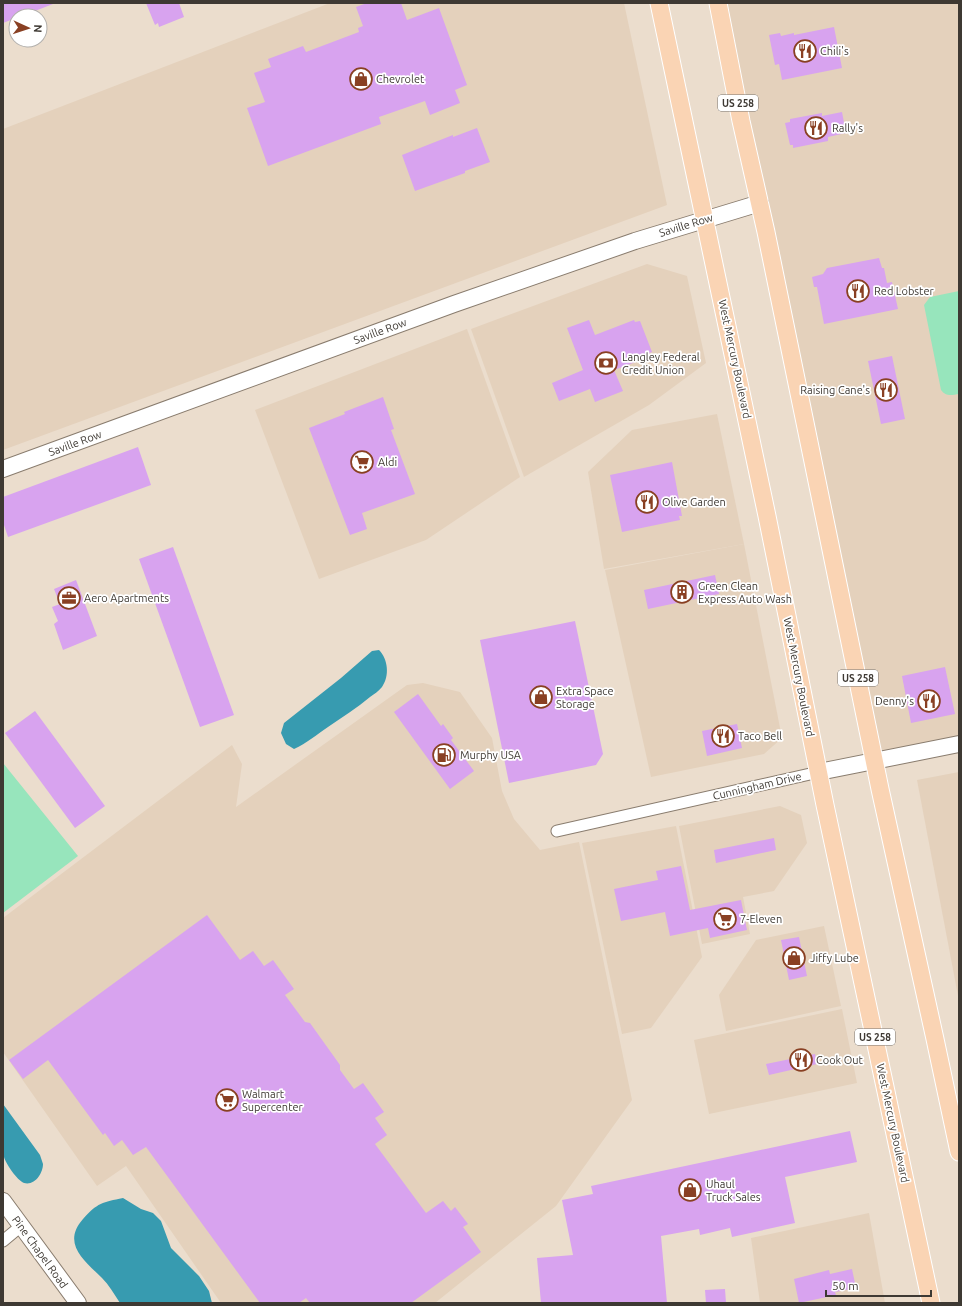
<svg xmlns="http://www.w3.org/2000/svg" width="962" height="1306" font-family="Ubuntu,sans-serif">
	<rect width="100%" height="100%" fill="#ebddcd"/>
	<!-- built -->
	<g fill="#e4d1bc">
		<polygon points="330,3 624,3 667,205 3,450 3,129"/>
		<polygon points="718,3 959,3 959,745 878,762"/>
		<polygon points="647,264 687,276 706,363 649,405 524,477 471,329"/>
		<polygon points="467,329 520,477 426,540 319,579 255,410"/>
		<polygon points="717,414 744,544 604,569 588,472 632,430"/>
		<polygon points="744,544 782,738 764,754 651,777 605,570"/>
		<polygon points="423,683 460,692 492,738 502,791 514,819 540,850 579,842 632,1100 556,1206 435,1303 221,1303 126,1166 97,1186 3,1052 3,918 232,745 242,764 236,807 407,685"/>
		<polygon points="959,772 959,1001 917,780"/>
		<polygon points="780,806 801,815 807,843 774,891 743,897 750,934 702,944 679,826"/>
		<polygon points="676,826 702,957 651,1028 622,1034 582,843"/>
		<polygon points="824,926 841,1006 726,1031 719,995 756,940"/>
		<polygon points="842,1009 857,1083 709,1114 694,1040"/>
		<polygon points="869,1213 885,1303 760,1303 751,1238"/>
	</g>
	<!-- green -->
	<g fill="#97e5bc">
		<path d="M 959,291 L 959,394 C 952,395 946,397 941,390 L 924,305 L 930,297 Z"/>
		<polygon points="3,763 78,856 3,913"/>
	</g>
	<!-- water -->
	<g fill="#379bb0">
		<path d="M 379,650 C 388,659 390,676 382,687 C 379,691 374,694 370,697 C 357,708 342,717 328,727 C 316,735 307,743 294,749 L 286,744 L 281,733 L 284,723 L 341,678 L 372,651 Z"/>
		<path d="M 3,1104 L 40,1155 C 41,1158 42,1161 43,1164 C 43,1173 35,1186 24,1183 C 17,1180 6,1164 4,1157 C 1,1149 3,1115 3,1104 Z"/>
		<path d="M 123,1198 L 141,1209 L 153,1213 L 161,1221 L 171,1248 L 199,1276 L 209,1291 L 212,1303 L 120,1303 C 114,1294 109,1285 102,1278 C 85,1261 61,1244 83,1219 C 97,1203 103,1202 123,1198 Z"/>
	</g>
	<!-- building -->
	<g fill="#d8a3ef">
		<polygon points="3,3 53,3 53,4 22,16 16,16 16,18 3,23"/>
		<polygon points="146,3 179,3 184,17 159,27 158,23 155,25"/>
		<polygon points="367,3 401,3 407,20 439,8 467,85 455,90 460,103 430,115 425,101 379,117 381,124 268,166 247,108 265,102 254,73 271,67 268,59 303,46 306,52 359,32 358,28 363,26 356,7"/>
		<polygon points="834,27 842,68 782,80 779,64 775,65 769,35 780,33 781,36 794,33 794,35"/>
		<polygon points="842,112 846,133 828,137 828,141 793,148 793,145 790,145 785,123 790,122 790,119 822,113 822,116"/>
		<polygon points="477,128 490,162 465,171 465,173 415,191 402,155 453,135 453,137"/>
		<polygon points="879,258 882,268 884,268 887,283 892,282 898,309 824,324 817,287 814,287 812,277 823,274 827,268"/>
		<polygon points="589,320 595,335 634,320 635,322 640,321 652,352 647,354 649,357 614,370 623,391 595,402 590,389 559,401 552,383 583,370 567,328"/>
		<polygon points="892,356 905,419 881,424 868,361"/>
		<polygon points="383,397 394,429 391,430 415,494 362,513 367,529 350,535 309,428 345,414 344,412"/>
		<polygon points="138,447 151,485 8,537 3,522 3,497"/>
		<polygon points="672,462 682,516 679,516 680,520 622,532 610,475"/>
		<polygon points="173,547 234,715 200,727 139,559"/>
		<polygon points="715,575 719,594 648,609 644,590"/>
		<polygon points="76,580 97,636 63,650 54,624 58,621 52,607 60,604 54,589"/>
		<polygon points="575,621 603,754 596,765 509,783 480,640"/>
		<polygon points="945,667 955,714 911,723 902,676"/>
		<polygon points="418,694 441,726 443,724 453,738 451,740 474,771 450,789 394,712"/>
		<polygon points="35,711 105,806 75,828 5,733"/>
		<polygon points="737,724 742,748 707,756 702,731"/>
		<polygon points="774,838 776,850 716,863 714,850"/>
		<polygon points="681,866 690,910 741,900 747,930 710,938 708,928 670,936 665,912 621,921 614,889 658,880 656,871"/>
		<polygon points="207,915 240,960 253,951 264,966 273,960 294,989 285,995 305,1022 310,1023 340,1065 340,1070 354,1089 363,1083 384,1112 375,1118 387,1135 375,1144 426,1213 443,1201 451,1211 455,1207 468,1224 463,1227 481,1252 411,1303 310,1303 306,1298 299,1303 260,1303 146,1147 133,1155 122,1140 114,1146 105,1133 103,1135 48,1060 23,1079 9,1060"/>
		<polygon points="799,937 807,976 789,980 781,940"/>
		<polygon points="815,1054 817,1064 769,1075 766,1064"/>
		<polygon points="850,1131 857,1162 785,1177 795,1223 732,1237 730,1228 700,1235 699,1229 661,1236 667,1303 541,1303 537,1258 573,1255 562,1200 593,1194 591,1186"/>
		<polygon points="852,1269 856,1288 835,1292 836,1295 799,1303 794,1279 829,1270 830,1274"/>
		<polygon points="725,1289 726,1303 706,1303 705,1290"/>
	</g>
	<g fill="none" stroke-linecap="round" stroke-linejoin="round">
		<!-- street casing -->
		<g stroke="#897c6e" stroke-width="13">
			<g id="street">
				<polyline points="557,831 819,772"/>
				<polyline points="3,1241 21,1226"/>
			</g>
		</g>
		<!-- secondary casing -->
		<g stroke="#897c6e" stroke-width="18">
			<g id="secondary">
				<polyline points="3,469 454,304 635,241 760,203"/>
				<polyline points="819,772 959,744"/>
				<polyline points="3,1201 78,1303"/>
			</g>
		</g>
		<!-- primary casing -->
		<g stroke="#fff" stroke-width="19">
			<g id="primary">
				<polyline points="659,3 767,516 825,805 931,1303"/>
				<polyline points="718,3 741,121 766,232 880,789 935,1039 959,1152"/>
			</g>
		</g>
		<!-- street -->
		<use href="#street" stroke="#fff" stroke-width="11"/>
		<!-- secondary -->
		<use href="#secondary" stroke="#fff" stroke-width="16"/>
		<!-- primary -->
		<use href="#primary" stroke="#fad4b4" stroke-width="17"/>
	</g>
	<!-- icons -->
	<defs>
		<g id="restaurant-ring" transform="scale(1.15)"><circle r="9.5" fill="#fff" stroke="#894023" stroke-width="1.5"/><path d="M-5-6h1v4h1v-4h1v4h1v-4h1v5L-1.5 .5V6h-2V.5L-5-1ZM5-6V6H3V1.5H1.5Q1.5-4 5-6Z" fill="#894023"/></g>
		<g id="shop-ring" transform="scale(1.15)"><circle r="9.5" fill="#fff" stroke="#894023" stroke-width="1.5"/><path d="M-5-2.5h2.3a2.7 3.5 0 0 1 5.4 0H5L5.5 6h-11ZM-1.5-2.5h3a1.5 2.3 0 0 0-3 0Z" fill="#894023"/></g>
		<g id="bank-ring" transform="scale(1.15)"><circle r="9.5" fill="#fff" stroke="#894023" stroke-width="1.5"/><path d="M-6-4H6V4H-6ZM0-2.3a2.3 2.3 0 1 0 0 4.6a2.3 2.3 0 1 0 0-4.6Z" fill="#894023"/></g>
		<g id="supermarket-ring" transform="scale(1.15)"><circle r="9.5" fill="#fff" stroke="#894023" stroke-width="1.5"/><path d="M-6-5.5h2.5l.6 2H6L4.5 2H-2.5L-4.4-4H-6ZM-1.5 3.2a1.3 1.3 0 1 0 .1 0ZM3 3.2a1.3 1.3 0 1 0 .1 0Z" fill="#894023"/></g>
		<g id="building-ring" transform="scale(1.15)"><circle r="9.5" fill="#fff" stroke="#894023" stroke-width="1.5"/><path d="M-4-6H4V6H1V3H-1V6H-4ZM-2.5-4.3h1.7v1.8h-1.7ZM.8-4.3h1.7v1.8H.8ZM-2.5-1h1.7V.8h-1.7ZM.8-1h1.7V.8H.8Z" fill="#894023"/></g>
		<g id="office-ring" transform="scale(1.15)"><circle r="9.5" fill="#fff" stroke="#894023" stroke-width="1.5"/><path d="M-6-3h4V-5.5h4V-3h4V5H-6ZM-1-4.5V-3h2v-1.5ZM-6 0V1H6V0Z" fill="#894023"/></g>
		<g id="fuel-ring" transform="scale(1.15)"><circle r="9.5" fill="#fff" stroke="#894023" stroke-width="1.5"/><path d="M-5.5-6h7V0h2V4h1.3V-2.5L3-4.5l.8-.8L6-3V5H2.5V1h-1V6h-7ZM-4.2-4.7v3.2H.2V-4.7Z" fill="#894023"/></g>
	</defs>
	<g fill-rule="evenodd">
		<use href="#restaurant-ring" x="805" y="51"/>
		<use href="#shop-ring" x="361" y="79"/>
		<use href="#restaurant-ring" x="816" y="128"/>
		<use href="#restaurant-ring" x="858" y="291"/>
		<use href="#bank-ring" x="606" y="363"/>
		<use href="#restaurant-ring" x="886" y="390"/>
		<use href="#supermarket-ring" x="362" y="462"/>
		<use href="#restaurant-ring" x="647" y="502"/>
		<use href="#building-ring" x="682" y="592"/>
		<use href="#office-ring" x="69" y="598"/>
		<use href="#shop-ring" x="541" y="697"/>
		<use href="#restaurant-ring" x="929" y="701"/>
		<use href="#restaurant-ring" x="723" y="736"/>
		<use href="#fuel-ring" x="444" y="755"/>
		<use href="#supermarket-ring" x="725" y="919"/>
		<use href="#shop-ring" x="794" y="958"/>
		<use href="#restaurant-ring" x="801" y="1060"/>
		<use href="#supermarket-ring" x="227" y="1100"/>
		<use href="#shop-ring" x="690" y="1190"/>
	</g>
	<g text-anchor="middle" stroke-width="3.5" stroke-linejoin="round" paint-order="stroke">
		<!-- shield labels -->
		<g fill="#fff" stroke="#787470" stroke-width="1">
			<rect x="718" y="95" width="40" height="16" rx="3"/>
			<rect x="838" y="670" width="40" height="16" rx="3"/>
			<rect x="855" y="1029" width="40" height="16" rx="3"/>
		</g>
		<g font-size="10" font-weight="bold" fill="#3e3933">
			<text x="738" y="107">US 258</text>
			<text x="858" y="682">US 258</text>
			<text x="875" y="1041">US 258</text>
		</g>
		<!-- poi labels -->
		<g font-size="11" fill="#3e3933" stroke="#fff" text-anchor="start">
			<text x="820" y="55">Chili's</text>
			<text x="376" y="83">Chevrolet</text>
			<text x="832" y="132">Rally's</text>
			<text x="874" y="295">Red Lobster</text>
			<text x="622" y="361">Langley Federal<tspan x="622" dy="13">Credit Union</tspan></text>
			<text x="870" y="394" text-anchor="end">Raising Cane's</text>
			<text x="378" y="466">Aldi</text>
			<text x="662" y="506">Olive Garden</text>
			<text x="698" y="590">Green Clean<tspan x="698" dy="13">Express Auto Wash</tspan></text>
			<text x="84" y="602">Aero Apartments</text>
			<text x="556" y="695">Extra Space<tspan x="556" dy="13">Storage</tspan></text>
			<text x="914" y="705" text-anchor="end">Denny's</text>
			<text x="738" y="740">Taco Bell</text>
			<text x="460" y="759">Murphy USA</text>
			<text x="740" y="923">7-Eleven</text>
			<text x="810" y="962">Jiffy Lube</text>
			<text x="816" y="1064">Cook Out</text>
			<text x="242" y="1098">Walmart<tspan x="242" dy="13">Supercenter</tspan></text>
			<text x="706" y="1188">Uhaul<tspan x="706" dy="13">Truck Sales</tspan></text>
		</g>
		<!-- street labels -->
		<g font-size="11" fill="#3e3933" stroke="#fff">
			<text transform="translate(686 225) rotate(-17)" y="4">Saville Row</text>
			<text transform="translate(380 331) rotate(-20)" y="4">Saville Row</text>
			<text transform="translate(735 359) rotate(78)" y="4">West Mercury Boulevard</text>
			<text transform="translate(75 443) rotate(-20)" y="4">Saville Row</text>
			<text transform="translate(799 677) rotate(79)" y="4">West Mercury Boulevard</text>
			<text transform="translate(757 786) rotate(-13)" y="4">Cunningham Drive</text>
			<text transform="translate(893 1123) rotate(78)" y="4">West Mercury Boulevard</text>
			<text transform="translate(40 1252) rotate(54)" y="4">Pine Chapel Road</text>
		</g>
	</g>
	<!-- border -->
	<rect width="962" height="1306" fill="none" stroke="#3e3933" stroke-width="8"/>
	<!-- north arrow -->
	<g transform="translate(28 28) rotate(93)"><circle r="19" fill="#ffffff" stroke="#b2b0ad"/>
	<path d="M0-3L7 15L0 10L-7 15Z" fill="#894023"/>
	<text y="-6" font-size="11" font-weight="bold" text-anchor="middle" fill="#3e3933">N</text>
	</g>
	<!-- scale -->
	<path d="M826 1290v6h105v-6" fill="none" stroke="#3e3933" stroke-width="2"/>
	<text x="832" y="1290" font-size="12" fill="#3e3933" stroke="#ffffff" stroke-width="3" paint-order="stroke">50 m</text>
</svg>
